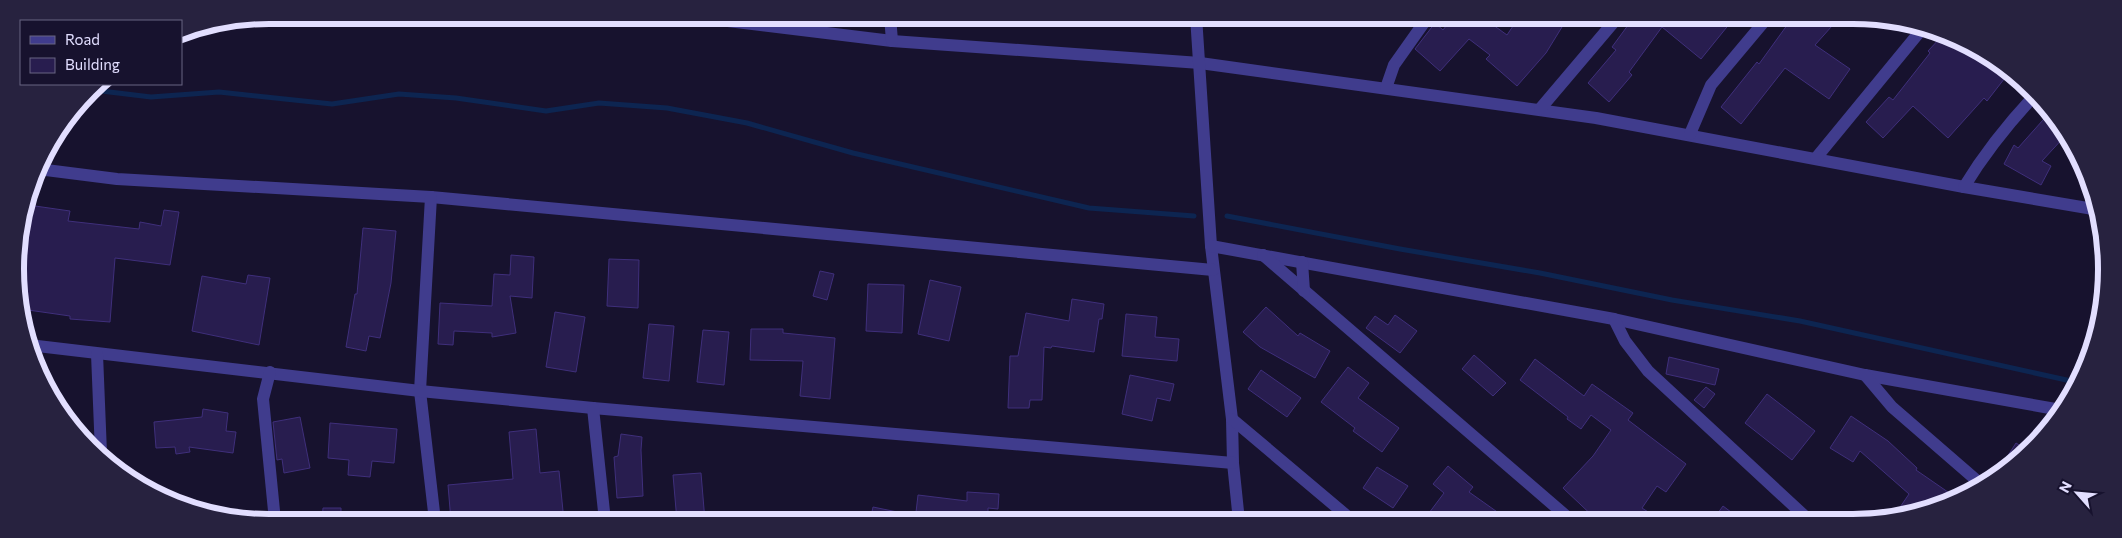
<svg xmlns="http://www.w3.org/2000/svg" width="2122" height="538" font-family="Commissioner,sans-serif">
	<rect width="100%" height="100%" fill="#17122e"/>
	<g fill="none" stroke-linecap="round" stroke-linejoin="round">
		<!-- stream -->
		<g stroke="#0d2551" stroke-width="5">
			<polyline points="93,90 151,97 219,92 332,104 399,94 456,98 546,111 599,103 667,108 747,123 853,153 1089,208 1194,216"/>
			<polyline points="1227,216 1400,249 1540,273 1672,300 1800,321 2080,383"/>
		</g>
	</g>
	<!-- building -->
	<g fill="#281d4f" stroke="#3f2f7b">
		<polygon points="1453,17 1482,17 1507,35 1519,17 1564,17 1558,25 1562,27 1546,53 1517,86 1486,59 1490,55 1469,39 1440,71 1415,49 1435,23 1443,30"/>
		<polygon points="1634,17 1735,17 1701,59 1662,27 1629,72 1632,75 1609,102 1588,83 1616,50 1612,47"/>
		<polygon points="1793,17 1840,17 1815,45 1850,69 1829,99 1785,68 1741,124 1721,107 1757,62 1759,64"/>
		<polygon points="1942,36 1974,47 1985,57 1987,55 2008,74 1987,101 1984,98 1948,138 1913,106 1883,138 1866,122 1889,97 1893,100 1930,53 1928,51"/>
		<polygon points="2051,111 2055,115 2065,136 2042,161 2051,166 2041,185 2004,164 2014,145 2018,148"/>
		<polygon points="28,205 70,211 68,221 139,229 140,222 161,226 164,210 179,212 170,265 115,258 110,322 70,319 70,316 21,309 17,264 21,232"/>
		<polygon points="363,228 396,231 391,283 380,338 369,336 366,351 346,347 355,294 357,294"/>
		<polygon points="511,255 534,257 532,298 510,296 516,333 492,337 492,333 454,331 453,345 438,344 440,303 492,306 494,274 510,275"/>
		<polygon points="609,259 639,260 638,308 607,306"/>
		<polygon points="820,271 834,274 827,300 813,296"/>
		<polygon points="248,275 270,278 259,345 192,331 202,276 246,284"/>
		<polygon points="930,280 961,287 949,341 918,334"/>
		<polygon points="868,284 904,285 902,333 866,331"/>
		<polygon points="1072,299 1104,304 1102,319 1099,319 1094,352 1052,346 1051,348 1044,347 1042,400 1030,400 1029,408 1008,408 1010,356 1018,356 1026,313 1069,321"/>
		<polygon points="1266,307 1298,336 1300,333 1330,351 1315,378 1260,347 1243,332"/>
		<polygon points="555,312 585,317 576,372 546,367"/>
		<polygon points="1126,314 1157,317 1155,337 1179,339 1177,361 1122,356"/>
		<polygon points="1395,315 1417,331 1400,353 1366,328 1375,316 1388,325"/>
		<polygon points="649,324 674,326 669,381 643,378"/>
		<polygon points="751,329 783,329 783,333 835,338 830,399 800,396 803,361 750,360"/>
		<polygon points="703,330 729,332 724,385 697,382"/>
		<polygon points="1474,355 1506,383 1493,396 1462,369"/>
		<polygon points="1669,357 1719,369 1715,385 1666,374"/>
		<polygon points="1535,359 1584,396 1592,384 1633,413 1628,420 1686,464 1666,492 1657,486 1642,508 1662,521 1598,521 1563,488 1593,456 1611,430 1591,415 1581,429 1567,419 1568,417 1520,380"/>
		<polygon points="1348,367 1369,383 1358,398 1399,428 1382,452 1353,431 1355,428 1321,402"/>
		<polygon points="1261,370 1301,398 1287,417 1248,389"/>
		<polygon points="1130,375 1174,384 1170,401 1157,398 1152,421 1122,414"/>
		<polygon points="1706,387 1715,394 1704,408 1694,400"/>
		<polygon points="1767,394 1815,431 1792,460 1745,423"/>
		<polygon points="203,409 228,413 226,431 236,432 233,453 189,447 190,452 176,454 175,447 156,448 154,422 202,417"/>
		<polygon points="1851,416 1888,441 1917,468 1916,470 1958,499 1892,519 1909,494 1860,451 1853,462 1830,448"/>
		<polygon points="300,417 310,468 284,473 282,459 277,460 273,422"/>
		<polygon points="330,423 397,429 394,463 372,461 370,477 348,475 349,460 328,458"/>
		<polygon points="536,429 540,473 559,471 564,521 451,521 448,485 513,479 509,432"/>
		<polygon points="621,434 642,437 641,450 643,496 617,498 614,457 618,456"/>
		<polygon points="2016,443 2029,451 1997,474 1996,474"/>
		<polygon points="1448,466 1473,487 1469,492 1510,521 1423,521 1444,493 1433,484"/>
		<polygon points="1377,467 1408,486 1393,508 1363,488"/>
		<polygon points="701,473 705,521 677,521 673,475"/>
		<polygon points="967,492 999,494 998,509 988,508 988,521 915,521 918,495 967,501"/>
		<polygon points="1723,506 1743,521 1712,521"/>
		<polygon points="873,507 912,515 911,521 870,521"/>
		<polygon points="323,508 341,508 341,521 322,521"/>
	</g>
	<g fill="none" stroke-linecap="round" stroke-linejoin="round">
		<!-- street -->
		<g stroke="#403c8d" stroke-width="12">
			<polyline points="687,16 892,41 1200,63 1596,118 1964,187"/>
			<polyline points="890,16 892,41"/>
			<polyline points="1196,16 1211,246 1232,419 1233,463 1239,521"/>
			<polyline points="1386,88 1394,65 1428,17"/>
			<path d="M 2034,96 C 2007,125 1984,154 1964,187 L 2099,210"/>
			<polyline points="1540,109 1618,17"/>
			<polyline points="1690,134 1711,85 1768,17"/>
			<polyline points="1816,158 1922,29"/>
			<polyline points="38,169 117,179 431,197 1213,270"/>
			<polyline points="431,197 420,391 435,521"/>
			<polyline points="1211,246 1614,319 1865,375 2061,410"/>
			<polyline points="1263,255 1572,521"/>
			<polyline points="1302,262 1304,291"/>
			<polyline points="1614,319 1625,341 1648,371 1810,521"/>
			<polyline points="29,345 420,391 593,408 1233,463"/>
			<polyline points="97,354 101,453"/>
			<polyline points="270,372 263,399 275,521"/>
			<polyline points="1865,375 1892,407 1982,485"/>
			<polyline points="593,408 605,521"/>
			<polyline points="1232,419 1353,521"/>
		</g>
	</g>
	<!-- crop -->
	<path d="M0 0H2122V538H0ZM269 24H1853A245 245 0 0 1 2098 269V269A245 245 0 0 1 1853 514H269A245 245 0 0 1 24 269V269A245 245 0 0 1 269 24Z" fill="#27223f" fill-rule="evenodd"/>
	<path fill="none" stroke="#e2deff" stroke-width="6" d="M269 24H1853A245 245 0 0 1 2098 269V269A245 245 0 0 1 1853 514H269A245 245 0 0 1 24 269V269A245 245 0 0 1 269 24Z"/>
	<!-- legend -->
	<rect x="20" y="20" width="162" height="65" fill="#17122e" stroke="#686482"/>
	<rect x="30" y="36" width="25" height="8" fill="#403c8d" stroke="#686482"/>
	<text x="65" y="45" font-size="15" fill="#e2deff">Road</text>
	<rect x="30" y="58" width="25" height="15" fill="#281d4f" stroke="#686482"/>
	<text x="65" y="70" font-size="15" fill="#e2deff">Building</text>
	<!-- north arrow -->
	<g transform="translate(2077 493) rotate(297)" stroke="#17122e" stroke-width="4" paint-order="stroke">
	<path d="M0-4L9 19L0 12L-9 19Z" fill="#e2deff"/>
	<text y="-8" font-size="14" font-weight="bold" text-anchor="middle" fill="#e2deff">N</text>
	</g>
</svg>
